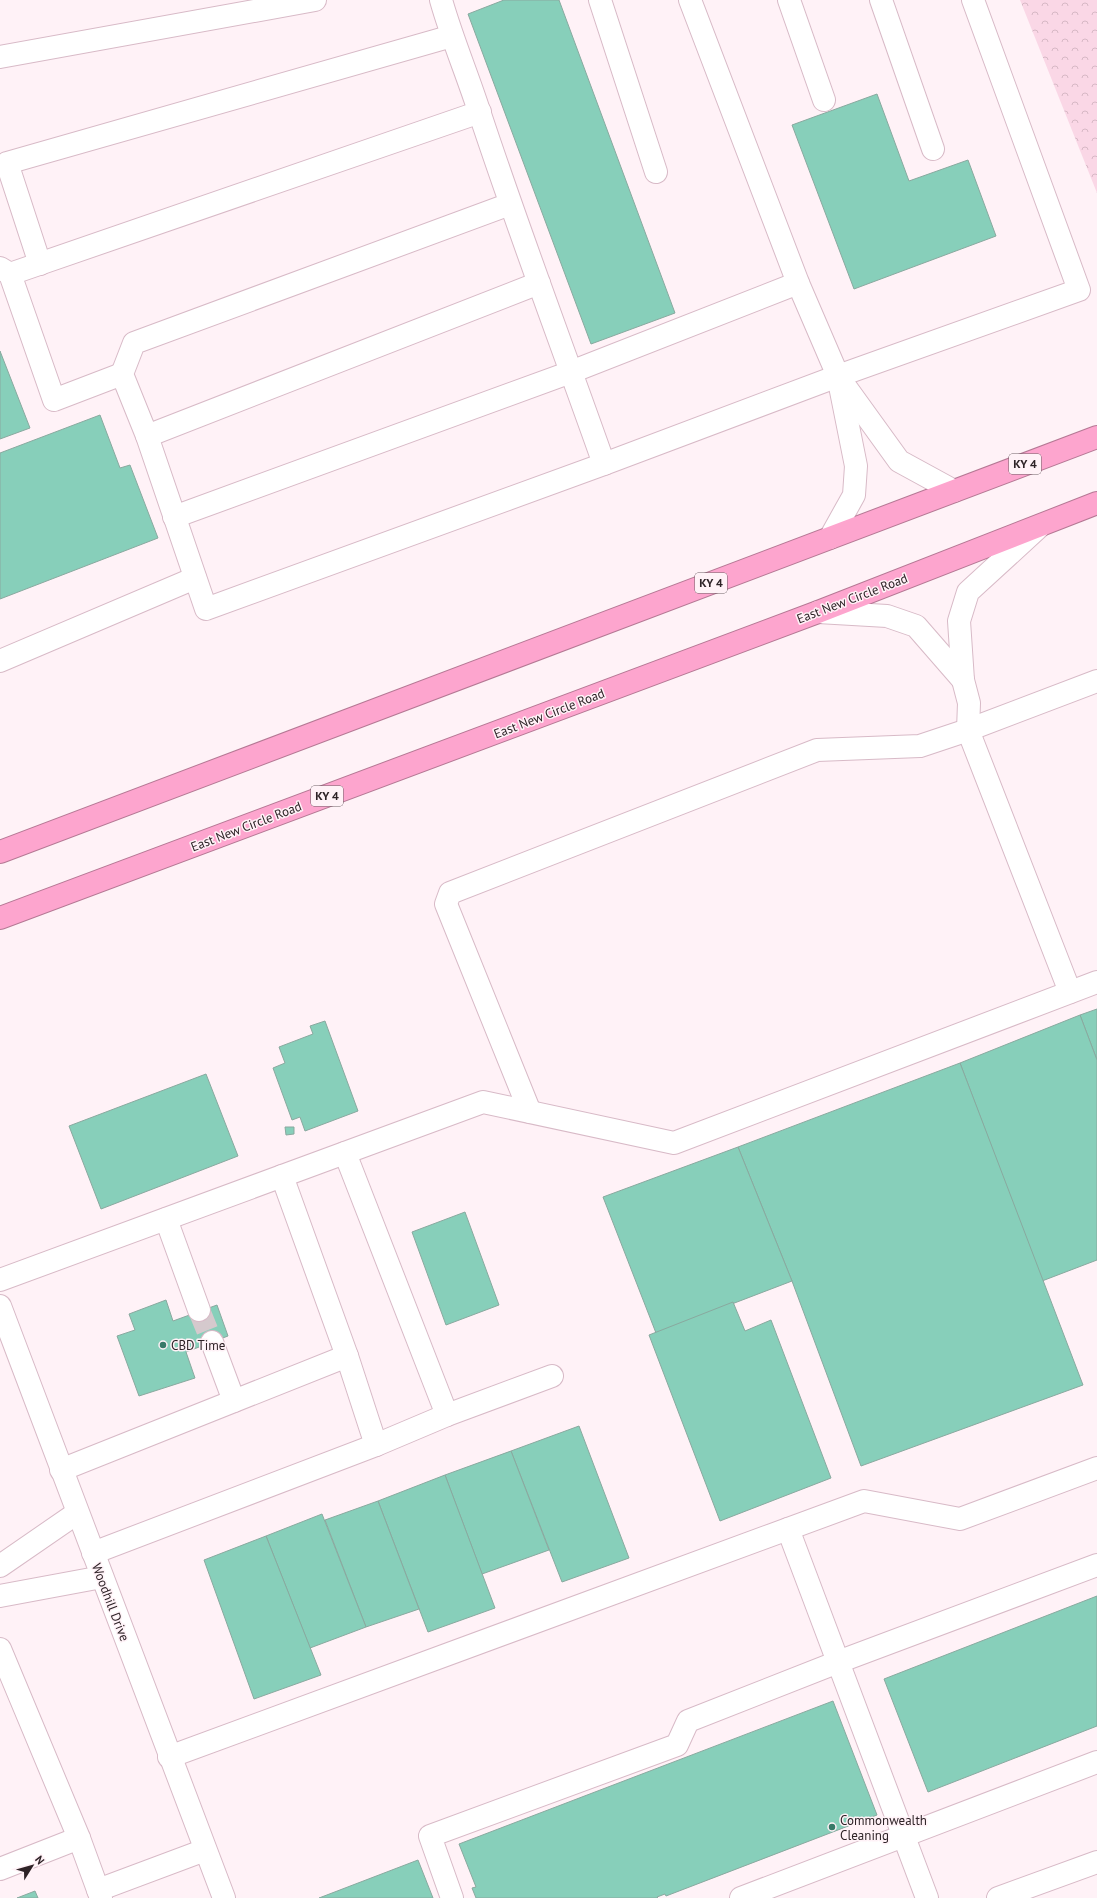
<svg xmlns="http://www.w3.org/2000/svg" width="1097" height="1898" font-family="'PT Sans',sans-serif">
	<defs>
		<pattern id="park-crowns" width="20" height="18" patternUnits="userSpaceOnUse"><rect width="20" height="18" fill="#fad7e6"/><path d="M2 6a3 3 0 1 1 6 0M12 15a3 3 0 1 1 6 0" fill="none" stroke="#d7b8c5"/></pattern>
	</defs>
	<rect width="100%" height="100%" fill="#fff2f7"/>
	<!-- park -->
	<polygon fill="url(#park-crowns)" points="1020,0 1097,0 1097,193"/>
	<!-- building -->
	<g fill="#87cfba" stroke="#89a99f">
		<polygon points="504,0 559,0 675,313 591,344 468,14"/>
		<polygon points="877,94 909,181 968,160 996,236 854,289 792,125"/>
		<polygon points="0,351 30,428 0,439"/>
		<polygon points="100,415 120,468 130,465 158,538 0,599 0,453"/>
		<polygon points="1097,1009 1097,1060 1080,1015"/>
		<polygon points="1080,1015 1097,1060 1097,1260 1042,1281 960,1063"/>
		<polygon points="325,1021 358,1111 305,1131 300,1117 292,1120 273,1068 285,1063 279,1047 313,1034 310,1026"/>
		<polygon points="960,1063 1083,1385 861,1466 792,1281 738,1147"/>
		<polygon points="206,1074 238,1156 101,1209 69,1126"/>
		<polygon points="285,1127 294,1127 294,1134 286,1135"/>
		<polygon points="738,1147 792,1281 656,1333 603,1197"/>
		<polygon points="465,1212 499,1305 446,1325 412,1232"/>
		<polygon points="166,1300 173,1321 217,1305 228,1336 186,1352 195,1378 139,1396 117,1336 135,1330 129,1314"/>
		<polygon points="733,1302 745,1331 771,1320 831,1478 720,1521 649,1335"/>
		<polygon points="579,1426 629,1558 562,1582 511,1451"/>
		<polygon points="511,1451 549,1550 482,1574 445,1475"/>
		<polygon points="445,1475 495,1608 428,1632 378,1501"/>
		<polygon points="378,1501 419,1609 366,1627 325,1520"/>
		<polygon points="322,1514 366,1627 310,1648 266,1536"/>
		<polygon points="266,1536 321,1675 254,1699 204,1560"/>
		<polygon points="1097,1596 1097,1726 928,1792 884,1679"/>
		<polygon points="833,1701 877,1815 666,1896 665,1894 657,1897 658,1898 476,1898 472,1888 476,1887 459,1844"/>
		<polygon points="418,1860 433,1898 319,1898"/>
		<polygon points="35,1891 38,1898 17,1898"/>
	</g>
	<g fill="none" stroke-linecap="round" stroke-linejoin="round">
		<!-- minor-tunnel -->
		<polyline stroke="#d5c9cd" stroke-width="22" stroke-dasharray="22 11" stroke-linecap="butt" points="199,1310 212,1342"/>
		<!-- minor casing -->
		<g stroke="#d8bac7" stroke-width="24">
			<g id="minor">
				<path d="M 441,0 C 452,39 468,76 480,114 C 519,232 563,348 604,464"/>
				<polyline points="600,0 656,172"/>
				<polyline points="690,0 798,283 838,376 856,466 854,495 830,538"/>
				<polyline points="789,0 824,100"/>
				<polyline points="881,0 933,149"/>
				<polyline points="0,57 315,0"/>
				<polyline points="510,204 134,343 122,374 147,436 206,609 604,464 838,376 1079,290 973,0"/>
				<polyline points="40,264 7,163 452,36"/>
				<polyline points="0,268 10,274 54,400 122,374"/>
				<polyline points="10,274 480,112"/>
				<polyline points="842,382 899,461 954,491"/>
				<polyline points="147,436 539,283"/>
				<polyline points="174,517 571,372 798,283"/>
				<polyline points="1040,526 968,592 959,621 963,680 969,703 968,730 1070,992"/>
				<polyline points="818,612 887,616 916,626 963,680"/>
				<polyline points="0,661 195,578"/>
				<polyline points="530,1112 446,904 450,893 817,750 920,746 968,730 1097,681"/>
				<polyline points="345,1153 447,1415"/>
				<polyline points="166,1219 199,1310"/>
				<polyline points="0,1280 483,1102 674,1143 1097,982"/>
				<polyline points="0,1306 224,1898"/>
				<polyline points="212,1342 234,1401"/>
				<polyline points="347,1356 376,1445"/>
				<polyline points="61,1470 347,1356 282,1176"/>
				<polyline points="788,1529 927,1898"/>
				<polyline points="93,1553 376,1445 447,1415 552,1376"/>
				<polyline points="0,1566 77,1513"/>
				<polyline points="0,1596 102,1577"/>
				<polyline points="0,1649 79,1838 98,1890"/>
				<polyline points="169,1757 864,1501 960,1519 1097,1468"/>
				<polyline points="0,1869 79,1838"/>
				<polyline points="101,1898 98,1890 205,1850"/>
				<polyline points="452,1898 430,1836 677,1745 688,1721 838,1662 1097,1565"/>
				<polyline points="741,1898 1097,1762"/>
				<polyline points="998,1898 1097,1862"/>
			</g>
		</g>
		<!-- highway casing -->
		<g stroke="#b57894" stroke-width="24">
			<g id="highway">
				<polyline points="0,852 1097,437"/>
				<polyline points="0,918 818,612 1097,503"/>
			</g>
		</g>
		<!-- minor -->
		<use href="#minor" stroke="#fff" stroke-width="22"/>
		<!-- highway -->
		<use href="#highway" stroke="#fda5ce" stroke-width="22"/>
	</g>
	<!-- markers -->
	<g fill="#387968" stroke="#fff2f7" stroke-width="1.5">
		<circle cx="163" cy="1345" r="4"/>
		<circle cx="832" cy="1827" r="4"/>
	</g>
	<g text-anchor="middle" stroke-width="3" stroke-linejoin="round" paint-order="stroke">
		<!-- shield labels -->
		<g fill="#fff2f7" stroke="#6d6165" stroke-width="1">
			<rect x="1009" y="454" width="32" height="20" rx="3"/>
			<rect x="695" y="573" width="32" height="20" rx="3"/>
			<rect x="311" y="786" width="32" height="20" rx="3"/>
		</g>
		<g font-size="12" font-weight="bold" fill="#2e2327">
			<text x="1025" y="468">KY 4</text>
			<text x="711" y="587">KY 4</text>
			<text x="327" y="800">KY 4</text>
		</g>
		<!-- street labels -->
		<g font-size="13" fill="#2e2327" stroke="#fff2f7">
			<text transform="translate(852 598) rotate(-21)" y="5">East New Circle Road</text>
			<text transform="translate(549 713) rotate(-21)" y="5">East New Circle Road</text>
			<text transform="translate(246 826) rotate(-21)" y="5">East New Circle Road</text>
			<text transform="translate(111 1602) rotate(69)" y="5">Woodhill Drive</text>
		</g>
		<!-- poi labels -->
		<g font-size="13" fill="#2e2327" stroke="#fff2f7" text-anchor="start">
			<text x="171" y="1350">CBD Time</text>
			<text x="840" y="1825">Commonwealth<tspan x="840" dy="15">Cleaning</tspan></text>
		</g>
	</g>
	<!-- north arrow -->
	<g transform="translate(32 1866) rotate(53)" stroke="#fff2f7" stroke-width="3" paint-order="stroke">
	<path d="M0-3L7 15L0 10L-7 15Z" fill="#2e2327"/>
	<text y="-6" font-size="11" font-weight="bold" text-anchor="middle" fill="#2e2327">N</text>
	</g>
</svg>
